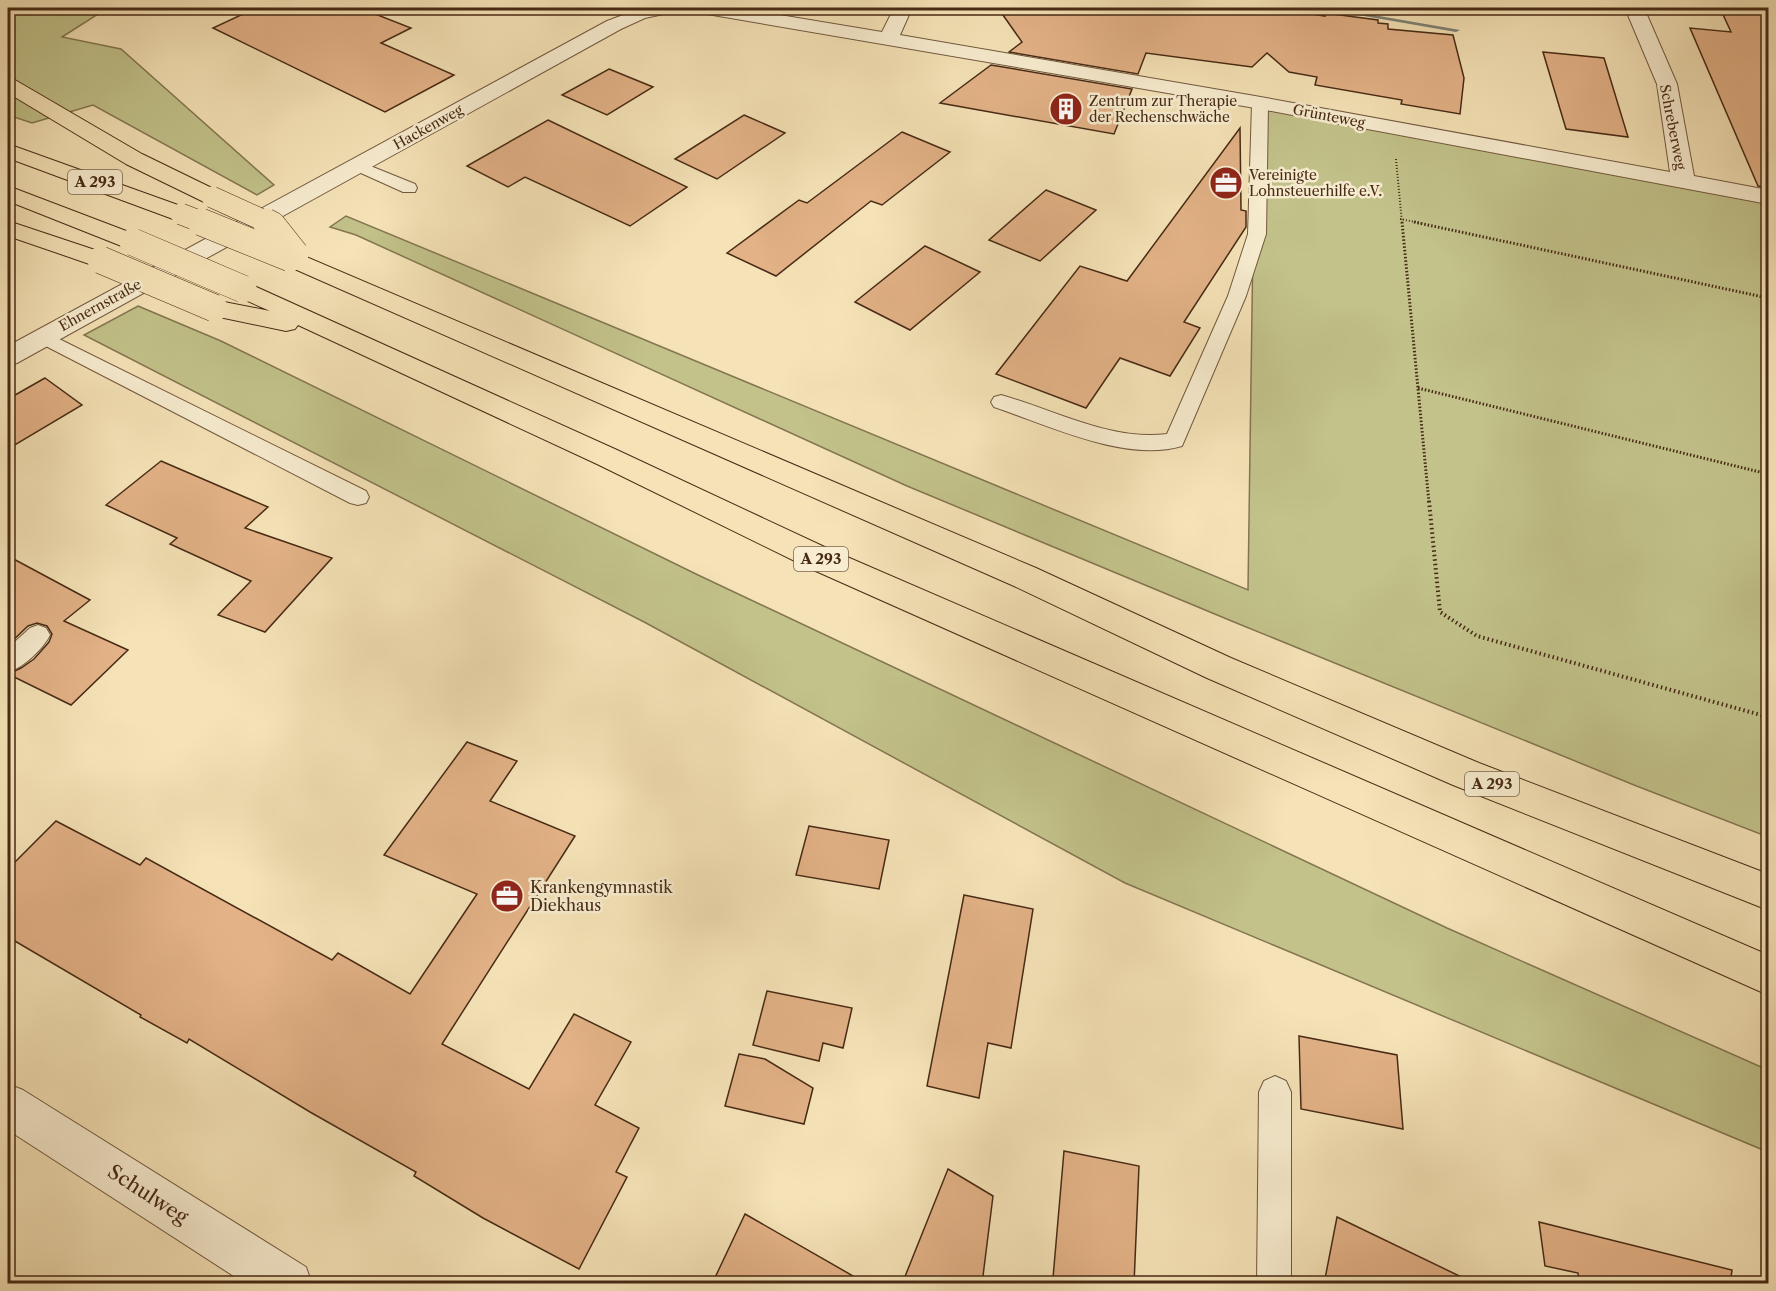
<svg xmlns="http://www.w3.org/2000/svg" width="1776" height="1291" font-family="'Libre Caslon Text',serif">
	<rect width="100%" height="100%" fill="#f5e3b7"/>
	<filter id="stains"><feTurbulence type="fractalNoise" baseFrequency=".00333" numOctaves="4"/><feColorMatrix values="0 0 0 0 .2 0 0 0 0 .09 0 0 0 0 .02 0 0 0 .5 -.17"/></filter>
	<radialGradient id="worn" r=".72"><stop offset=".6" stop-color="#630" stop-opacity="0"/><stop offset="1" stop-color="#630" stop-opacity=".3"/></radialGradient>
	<!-- green -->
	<g fill="#c2c28a" stroke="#847650" stroke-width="1.5">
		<polygon points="8,8 87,8 103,11 62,37 121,49 274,185 257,195 93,105 32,123 8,115"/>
		<polygon points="1255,102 1768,197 1768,837 1634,785 1234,622 907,486 356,235 330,227 346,216 1248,590"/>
		<polygon points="138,306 221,341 698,575 1447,928 1768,1070 1768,1152 1125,883 646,623 84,335"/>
	</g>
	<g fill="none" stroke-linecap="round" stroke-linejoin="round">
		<!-- stream -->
		<polygon fill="#7c8276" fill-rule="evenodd" points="1318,8 1333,8 1460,30 1456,32"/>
	</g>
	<!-- building -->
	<g fill="#e3b287" stroke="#472a15" stroke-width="1.5">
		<polygon points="256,8 360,8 411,28 381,43 454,75 385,112 213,28"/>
		<polygon points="998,8 1275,8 1325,16 1325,13 1378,20 1378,23 1388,24 1388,29 1453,35 1464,78 1460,114 1401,104 1402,100 1315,85 1317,77 1289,72 1267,53 1252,67 1146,53 1138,74 1009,52 1022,42"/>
		<polygon points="1720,8 1768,8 1768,188 1758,186 1690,28 1731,32"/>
		<polygon points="1543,52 1604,58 1628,137 1566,129"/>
		<polygon points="991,65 1132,89 1114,134 940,103"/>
		<polygon points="609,69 653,87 607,115 562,95"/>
		<polygon points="744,115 785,133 717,179 675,159"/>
		<polygon points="548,120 687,187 630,226 525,177 508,187 467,166"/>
		<polygon points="1240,128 1241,210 1246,211 1246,227 1184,322 1200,328 1170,376 1120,358 1086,408 996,374 1080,266 1127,281"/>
		<polygon points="902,132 950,152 882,205 871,201 776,276 727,253 799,200 807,203"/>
		<polygon points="1046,190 1096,210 1040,261 989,240"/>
		<polygon points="925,246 980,272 910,330 855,302"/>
		<polygon points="45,378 82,405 8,449 8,399"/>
		<polygon points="161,461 268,507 245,528 332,558 265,632 218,615 251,581 170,544 177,538 106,505"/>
		<polygon points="8,556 90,600 64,621 128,650 71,705 8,674 21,668 34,659 49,642 52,634 47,626 37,623 28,626 8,645"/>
		<polygon points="467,742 517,761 490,801 575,836 442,1044 529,1089 574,1014 631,1042 595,1105 639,1128 616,1172 627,1177 579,1269 483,1218 414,1176 416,1172 310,1112 189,1039 187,1043 140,1017 141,1015 8,937 8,869 56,821 140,865 146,858 332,960 338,953 410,994 477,894 384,855"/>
		<polygon points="809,826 889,840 879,889 796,875"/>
		<polygon points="964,895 1033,909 1011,1048 988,1043 979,1098 927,1086"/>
		<polygon points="767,991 852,1008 843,1048 823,1043 819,1061 753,1045"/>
		<polygon points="1299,1036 1397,1055 1403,1129 1301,1109"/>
		<polygon points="739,1054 765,1059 813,1088 804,1124 725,1106"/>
		<polygon points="1064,1151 1139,1166 1134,1284 1079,1284 1053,1278"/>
		<polygon points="948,1169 993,1196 982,1284 902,1284"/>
		<polygon points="745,1214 867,1284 712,1284"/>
		<polygon points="1337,1217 1476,1284 1324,1284"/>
		<polygon points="1539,1222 1732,1270 1730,1284 1579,1284 1578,1273 1545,1266"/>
	</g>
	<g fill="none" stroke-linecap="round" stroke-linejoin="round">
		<!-- service casing -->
		<g stroke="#72583e" stroke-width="2">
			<g id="service">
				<path d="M 1260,99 L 1268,104 L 1266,234 L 1246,296 L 1182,446 C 1125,463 1048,425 994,407 L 991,402 L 994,397 L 1001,395 C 1055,410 1110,441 1167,434 L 1228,296 L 1248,234 L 1252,104 Z"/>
				<polygon points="358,161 415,184 417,188 415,192 403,192 352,169 350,166"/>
				<polygon points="43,331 366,491 369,497 366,503 358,505 350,503 36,341 33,337 36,333"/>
				<path d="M 38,625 L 46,628 L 50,635 C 43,649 23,668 8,672 L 8,648 L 30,628 Z"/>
				<polygon points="1275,1076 1286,1081 1291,1092 1291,1284 1257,1284 1259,1092 1264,1081"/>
			</g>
		</g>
		<!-- minor casing -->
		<g stroke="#72583e" stroke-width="2">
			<g id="minor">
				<polygon points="642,8 676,8 673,12 645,18 621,29 17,363 8,366 8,346 607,21"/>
				<polygon points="697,8 738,8 882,32 894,8 912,8 900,35 1255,96 1670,172 1657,84 1625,8 1644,8 1677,84 1694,176 1768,190 1768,204 1255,108 707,14 700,12"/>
				<polygon points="8,1084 23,1090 306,1267 312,1284 246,1284 8,1130"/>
			</g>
		</g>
		<!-- motorway casing -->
		<g stroke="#472a15" stroke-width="2">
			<g id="motorway">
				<polygon points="8,78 15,80 142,154 220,192 224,197 220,202 212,204 204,202 126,164 8,93"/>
				<polygon points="8,144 189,209 193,214 189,219 181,221 173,219 8,158"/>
				<polygon points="8,186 142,237 145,242 142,247 133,249 124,247 8,201"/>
				<polygon points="8,221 110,255 113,260 110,265 101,268 8,236"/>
				<polygon points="290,250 1036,568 1231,658 1479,763 1768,874 1768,910 1453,785 1207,678 1014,586 281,263 278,258 281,253"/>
				<polygon points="243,281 617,450 831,550 1768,955 1768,995 809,568 597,464 298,325 295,329 286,331 205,314 201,308 205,302 214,300 270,311 234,295 230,289 234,283"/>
			</g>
		</g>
		<!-- path-far2 -->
		<g stroke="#472a15" stroke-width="2" stroke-dasharray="1 2" stroke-linecap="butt">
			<polyline points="1396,159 1402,223"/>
			<polyline points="1400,219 1421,223"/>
		</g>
		<!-- path-far1 -->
		<g stroke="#472a15" stroke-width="3" stroke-dasharray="1.5 2" stroke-linecap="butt">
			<polyline points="1402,222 1429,503"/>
			<polyline points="1414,222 1768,298"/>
			<polyline points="1418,388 1768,474"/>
		</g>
		<!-- path -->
		<polyline stroke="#472a15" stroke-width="4" stroke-dasharray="1.5 3" stroke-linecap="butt" points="1429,501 1440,612 1477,636 1768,717"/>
		<!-- service -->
		<use href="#service" fill="#f8edd0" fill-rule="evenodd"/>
		<!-- minor -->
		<use href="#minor" fill="#f8edd0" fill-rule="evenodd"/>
		<!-- motorway -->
		<use href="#motorway" fill="#f5e3b7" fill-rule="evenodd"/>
		<!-- motorway-bridge-far1 casing -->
		<g stroke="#472a15" stroke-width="22" stroke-linecap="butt">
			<g id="motorway-bridge-far1">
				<polyline points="212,197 269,223"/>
				<polyline points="181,214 204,223"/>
			</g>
		</g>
		<!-- motorway-bridge casing -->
		<g stroke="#472a15" stroke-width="28" stroke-linecap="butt">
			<g id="motorway-bridge">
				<polyline points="201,222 290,258"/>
				<polyline points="266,222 272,225 295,254"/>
				<polyline points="133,242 243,289"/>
				<polyline points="101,260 214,308"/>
			</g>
		</g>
		<!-- motorway-bridge-far1 -->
		<use href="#motorway-bridge-far1" stroke="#f5e3b7" stroke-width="21"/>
		<!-- motorway-bridge -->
		<use href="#motorway-bridge" stroke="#f5e3b7" stroke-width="27"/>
	</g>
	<!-- icons -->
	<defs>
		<g id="building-disc" transform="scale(1.725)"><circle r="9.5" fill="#8f2418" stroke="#f8edd0"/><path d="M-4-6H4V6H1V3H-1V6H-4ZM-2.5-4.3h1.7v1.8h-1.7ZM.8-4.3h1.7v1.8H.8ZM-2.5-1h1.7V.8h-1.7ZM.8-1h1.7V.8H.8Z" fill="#fff"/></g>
		<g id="office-disc" transform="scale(1.725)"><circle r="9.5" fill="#8f2418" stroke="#f8edd0"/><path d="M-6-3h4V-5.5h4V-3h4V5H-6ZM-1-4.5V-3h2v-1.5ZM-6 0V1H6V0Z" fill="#fff"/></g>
	</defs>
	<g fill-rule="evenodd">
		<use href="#building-disc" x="1066" y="109"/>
		<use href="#office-disc" x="1226" y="183"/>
		<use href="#office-disc" x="507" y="896"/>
	</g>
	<g text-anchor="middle" stroke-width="5" stroke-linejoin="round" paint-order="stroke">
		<!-- far-poi labels -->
		<g font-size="14" fill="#472a15" stroke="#f8edd0" text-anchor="start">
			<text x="1089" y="106">Zentrum zur Therapie<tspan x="1089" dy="16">der Rechenschwäche</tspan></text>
			<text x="1249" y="180">Vereinigte<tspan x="1249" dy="16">Lohnsteuerhilfe e.V.</tspan></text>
		</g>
		<!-- far-street labels -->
		<g font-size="14" fill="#472a15" stroke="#f8edd0">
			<text transform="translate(1329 116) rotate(11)" y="5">Grünteweg</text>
			<text transform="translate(428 127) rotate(-29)" y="5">Hackenweg</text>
			<text transform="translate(1673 127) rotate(79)" y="5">Schreberweg</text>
			<text transform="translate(100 305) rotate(-29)" y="5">Ehnernstraße</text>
		</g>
		<!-- shield labels -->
		<g fill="#f8edd0" stroke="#7c644d" stroke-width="1.5">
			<rect x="68" y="170" width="54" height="24" rx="4.5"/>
			<rect x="794" y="547" width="54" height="24" rx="4.5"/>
			<rect x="1465" y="772" width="54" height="24" rx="4.5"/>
		</g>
		<g font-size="15" font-weight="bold" fill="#472a15">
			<text x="95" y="187">A 293</text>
			<text x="821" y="564">A 293</text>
			<text x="1492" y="789">A 293</text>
		</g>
		<!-- poi labels -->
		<g font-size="16" fill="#472a15" stroke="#f8edd0" text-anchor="start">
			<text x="530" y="893">Krankengymnastik<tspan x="530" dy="18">Diekhaus</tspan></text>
		</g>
		<!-- near-street labels -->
		<g font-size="20" fill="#472a15" stroke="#f8edd0">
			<text transform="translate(148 1194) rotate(33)" y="7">Schulweg</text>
		</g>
	</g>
	<!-- margin -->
	<rect width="1776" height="1291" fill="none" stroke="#f5e3b7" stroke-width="30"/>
	<rect x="9" y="9" width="1758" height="1273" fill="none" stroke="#472a15" stroke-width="3"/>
	<rect x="15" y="15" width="1746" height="1261" fill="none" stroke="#472a15" stroke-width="1.5"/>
	<rect width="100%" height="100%" filter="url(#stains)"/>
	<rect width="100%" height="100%" fill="url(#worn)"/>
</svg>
